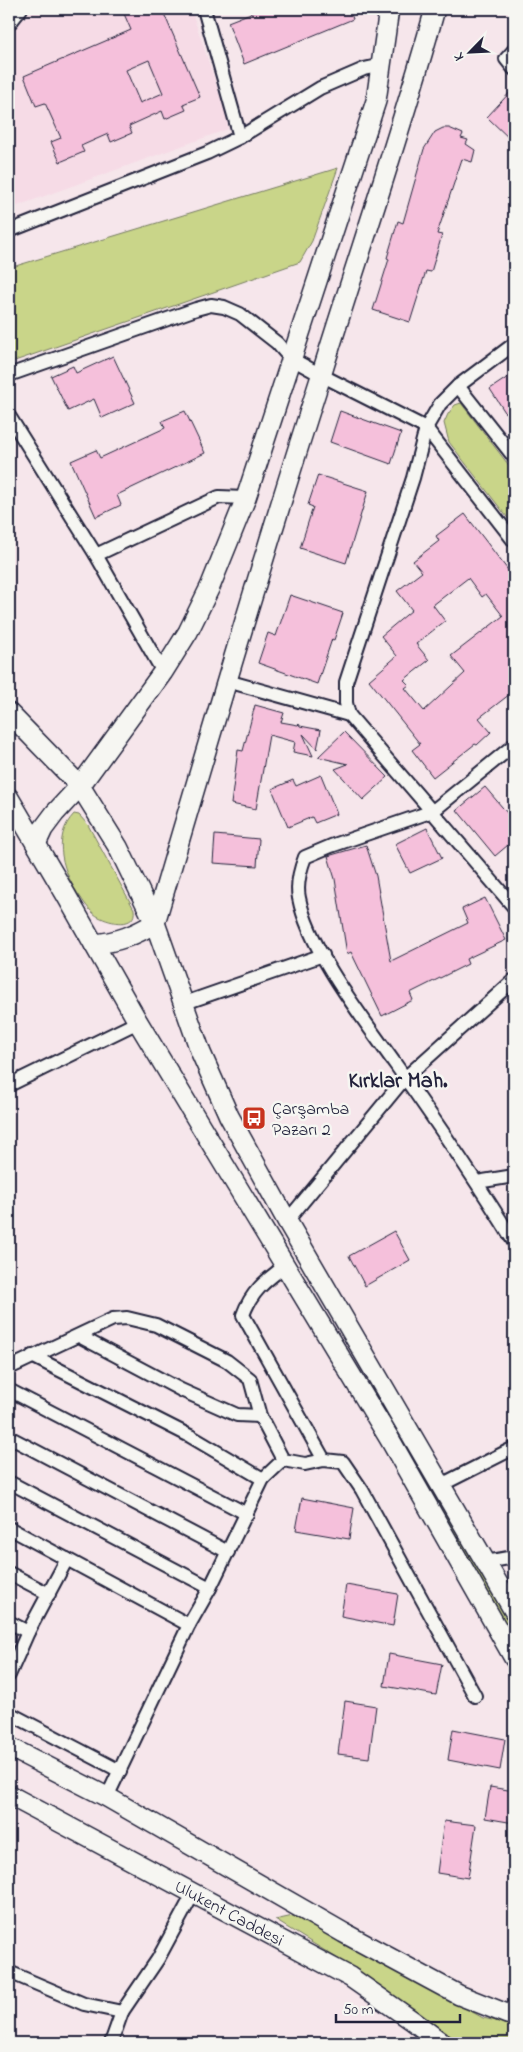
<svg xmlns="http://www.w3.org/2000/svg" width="523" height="2052" font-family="'Indie Flower',sans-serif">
	<rect width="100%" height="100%" fill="#f6e6eb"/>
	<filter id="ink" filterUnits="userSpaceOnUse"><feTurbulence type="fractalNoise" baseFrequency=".02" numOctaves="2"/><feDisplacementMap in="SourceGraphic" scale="10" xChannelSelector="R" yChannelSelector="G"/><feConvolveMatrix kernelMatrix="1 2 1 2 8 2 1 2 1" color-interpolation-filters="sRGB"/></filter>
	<g filter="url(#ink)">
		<!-- built -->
		<polygon fill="#f6dbe6" points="41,9 191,9 227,117 228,129 9,209 9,35 28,14"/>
		<!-- green -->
		<g fill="#c9d589" stroke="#767c62">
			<polygon points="338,168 312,241 300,262 9,363 9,268"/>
			<polygon points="461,403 514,472 514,526 449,442 444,423 448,414 455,405"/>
			<path d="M 74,814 L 79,815 L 88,825 L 134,909 C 137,929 110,923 99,917 C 92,914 85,904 81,898 C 63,874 51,838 74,814 Z"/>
			<polygon points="370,1386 514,1626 514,1649 366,1390"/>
			<polygon points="293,1916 430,1988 483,2018 514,2025 514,2043 461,2043 366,1976 275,1920"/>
		</g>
		<!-- building -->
		<g fill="#f5c0db" stroke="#22223b" fill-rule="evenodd">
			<path d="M 122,9 L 162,9 L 200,97 L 183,104 L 186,110 L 165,119 L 162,111 L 129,126 L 132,133 L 111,142 L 108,134 L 81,146 L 84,152 L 60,162 L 51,142 L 61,138 L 45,103 L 36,106 L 24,76 L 131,30 ZM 149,60 L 163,93 L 140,103 L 126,70 Z"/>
			<polygon points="261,9 349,9 353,19 244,64 228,22"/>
			<polygon points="514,88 514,143 487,117"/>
			<polygon points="443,128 449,128 463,134 461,138 468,140 466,144 475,150 472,162 462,159 437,234 442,235 431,272 426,271 410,322 373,310 389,259 387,258 398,221 403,223 424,149 435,132"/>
			<polygon points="113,356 135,403 102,418 94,399 68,411 51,376 73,366 76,373"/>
			<polygon points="514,373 514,426 490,389"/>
			<polygon points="185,411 205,453 117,495 121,505 96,517 71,461 96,450 100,458 165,428 162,421"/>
			<polygon points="340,411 401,433 391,464 330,442"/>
			<polygon points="318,475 368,491 346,563 300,548 313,507 308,505"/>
			<path d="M 465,514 L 514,578 L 514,691 L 479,718 L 491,732 L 477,745 L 475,744 L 433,777 L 412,750 L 420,744 L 369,680 L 397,656 L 381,636 L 412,610 L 397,591 L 422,572 L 413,561 L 439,541 L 436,536 ZM 468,578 L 482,597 L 486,594 L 503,616 L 451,656 L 465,673 L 424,711 L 405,688 L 409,685 L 404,680 L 429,660 L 416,644 L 445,621 L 433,605 Z"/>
			<polygon points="290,595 343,613 334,640 332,639 317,684 258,663 268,633 276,636"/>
			<polygon points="255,705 284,713 281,722 298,725 299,724 300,726 321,730 317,749 303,734 313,756 293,752 295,742 269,735 256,809 231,804 238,750 243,751"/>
			<polygon points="344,732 388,777 363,800 335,769 348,764 318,757"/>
			<polygon points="321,775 337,814 315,823 312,817 288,827 272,789 293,780 296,786"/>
			<polygon points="485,787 514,821 514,840 495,856 457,810"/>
			<polygon points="427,828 442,858 410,873 395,844"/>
			<polygon points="215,835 259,839 257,866 213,863"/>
			<polygon points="366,845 376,876 391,961 468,923 462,909 485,898 506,940 466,959 468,964 410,993 413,1000 382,1016 351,952 347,954 335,879 328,856"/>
			<polygon points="394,1231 410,1260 365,1286 349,1256"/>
			<polygon points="302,1498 354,1508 349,1539 296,1530"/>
			<polygon points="346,1585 398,1594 393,1626 341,1616"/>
			<polygon points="389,1654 442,1664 436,1695 384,1686"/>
			<polygon points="345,1701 376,1706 369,1758 338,1754"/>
			<polygon points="453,1729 505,1739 500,1770 448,1760"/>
			<polygon points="490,1787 514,1791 514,1823 485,1818"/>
			<polygon points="444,1821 476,1825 468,1878 437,1873"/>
		</g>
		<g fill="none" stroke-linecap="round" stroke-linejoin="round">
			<!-- street casing -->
			<g stroke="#22223b" stroke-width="16">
				<g id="street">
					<polyline points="204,9 240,137"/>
					<polyline points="9,24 21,9"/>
					<polyline points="514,50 506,59 514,69"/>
					<polyline points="9,231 207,153 240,137 320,88 364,69 382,65"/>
					<polyline points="514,344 458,386 440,404 426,428 413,478 346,682 346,703 349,715 514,907"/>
					<polyline points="9,375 196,309 211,305 224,307 240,314 277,343 290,358 321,375 426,428 514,541"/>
					<polyline points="458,386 514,457"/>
					<polyline points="9,416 96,555 163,672"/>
					<polyline points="96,555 219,497 246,498"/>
					<polyline points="227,681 349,715"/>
					<path d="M 514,745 L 433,811 L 331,846 L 305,857 C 300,870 296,884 299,898 C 309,950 365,1021 396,1065 C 437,1123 477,1181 514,1242"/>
					<polyline points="182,1004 323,955"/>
					<polyline points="9,1085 138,1022"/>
					<polyline points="477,1182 514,1176"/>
					<polyline points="287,1221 405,1078 514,980"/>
					<path d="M 285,1266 C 266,1280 251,1292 243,1315 L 324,1460"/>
					<polyline points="79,1336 181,1390 237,1415 260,1416"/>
					<polyline points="32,1356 190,1436 263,1479"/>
					<polyline points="9,1368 113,1319 127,1318 156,1325 227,1361 250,1379 260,1416 283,1460"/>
					<polyline points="9,1390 247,1514"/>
					<polyline points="9,1437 228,1552"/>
					<polyline points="9,1482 210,1588"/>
					<polyline points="441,1485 514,1448"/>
					<polyline points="9,1528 189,1625"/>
					<polyline points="486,1562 514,1557"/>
					<polyline points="9,1573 49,1594"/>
					<polyline points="9,1622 28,1632"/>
					<polyline points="9,1675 28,1632 67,1559"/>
					<polyline points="9,1713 120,1771"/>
					<polyline points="107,1797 189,1625 210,1588 263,1479 283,1460 305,1464 324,1460 343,1462 362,1490 475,1696"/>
					<polyline points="9,1972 84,2004 122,2012 158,1959 193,1894"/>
					<polyline points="111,2043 122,2012"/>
				</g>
			</g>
			<!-- secondary casing -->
			<g stroke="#22223b" stroke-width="22">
				<g id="secondary">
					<polyline points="9,713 80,786 118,847 155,923 201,1053 229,1116 287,1221 514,1611"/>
					<polyline points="9,798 66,895 138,1022 389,1438 514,1658"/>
					<polyline points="36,844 43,829 55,813 80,786 163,672 188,632 210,587 246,498 376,101 389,9"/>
					<path d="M 94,944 C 118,942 135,935 155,923 C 209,740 263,557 321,376 C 359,253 401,132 435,9"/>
					<polyline points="9,1747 107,1797 344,1933 459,1995 507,2014 514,2015"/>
					<path id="s1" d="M 9,1795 L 350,1977 L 413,2021 L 442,2043"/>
				</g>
			</g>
			<!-- street -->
			<use href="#street" stroke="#f6f6f2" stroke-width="12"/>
			<!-- secondary -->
			<use href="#secondary" stroke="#f6f6f2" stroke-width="19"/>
		</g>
	</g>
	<!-- icons -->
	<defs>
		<g id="bus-square" transform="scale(1.25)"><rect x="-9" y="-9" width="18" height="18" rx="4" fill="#c8321e" stroke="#f6f6f2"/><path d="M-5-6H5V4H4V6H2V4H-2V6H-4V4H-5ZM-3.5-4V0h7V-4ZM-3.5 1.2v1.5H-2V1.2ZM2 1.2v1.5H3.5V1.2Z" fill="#fff"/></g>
	</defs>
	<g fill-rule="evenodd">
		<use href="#bus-square" x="254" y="1118"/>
	</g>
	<g text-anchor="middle" stroke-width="5" stroke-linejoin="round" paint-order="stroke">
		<!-- poi labels -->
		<g font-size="18" fill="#22223b" stroke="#f6f6f2" text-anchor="start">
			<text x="272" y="1114">Çarşamba<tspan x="272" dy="21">Pazarı 2</tspan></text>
		</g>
		<!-- street labels -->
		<g font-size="18" fill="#22223b" stroke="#f6f6f2">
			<text dy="6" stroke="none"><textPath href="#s1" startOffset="250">Ulukent Caddesi</textPath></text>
		</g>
		<!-- district labels -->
		<g font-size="22" font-weight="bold" fill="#22223b" stroke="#f6f6f2">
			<text x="398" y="1087">Kırklar Mah.</text>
		</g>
	</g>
	<!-- margin -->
	<rect width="523" height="2052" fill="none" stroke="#f6f6f2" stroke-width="30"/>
	<rect x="15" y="15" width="493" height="2022" fill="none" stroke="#22223b" stroke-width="2" filter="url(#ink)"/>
	<!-- north arrow -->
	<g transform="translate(470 52) rotate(246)" stroke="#f6f6f2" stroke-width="4" paint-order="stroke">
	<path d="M0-4L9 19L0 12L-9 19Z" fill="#22223b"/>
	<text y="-8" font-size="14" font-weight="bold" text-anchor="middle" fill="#22223b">K</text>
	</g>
	<!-- scale -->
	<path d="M336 2014v8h124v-8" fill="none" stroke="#22223b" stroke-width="2.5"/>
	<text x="343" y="2014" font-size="15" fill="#22223b" stroke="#f6f6f2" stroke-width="4" paint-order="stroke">50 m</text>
</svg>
